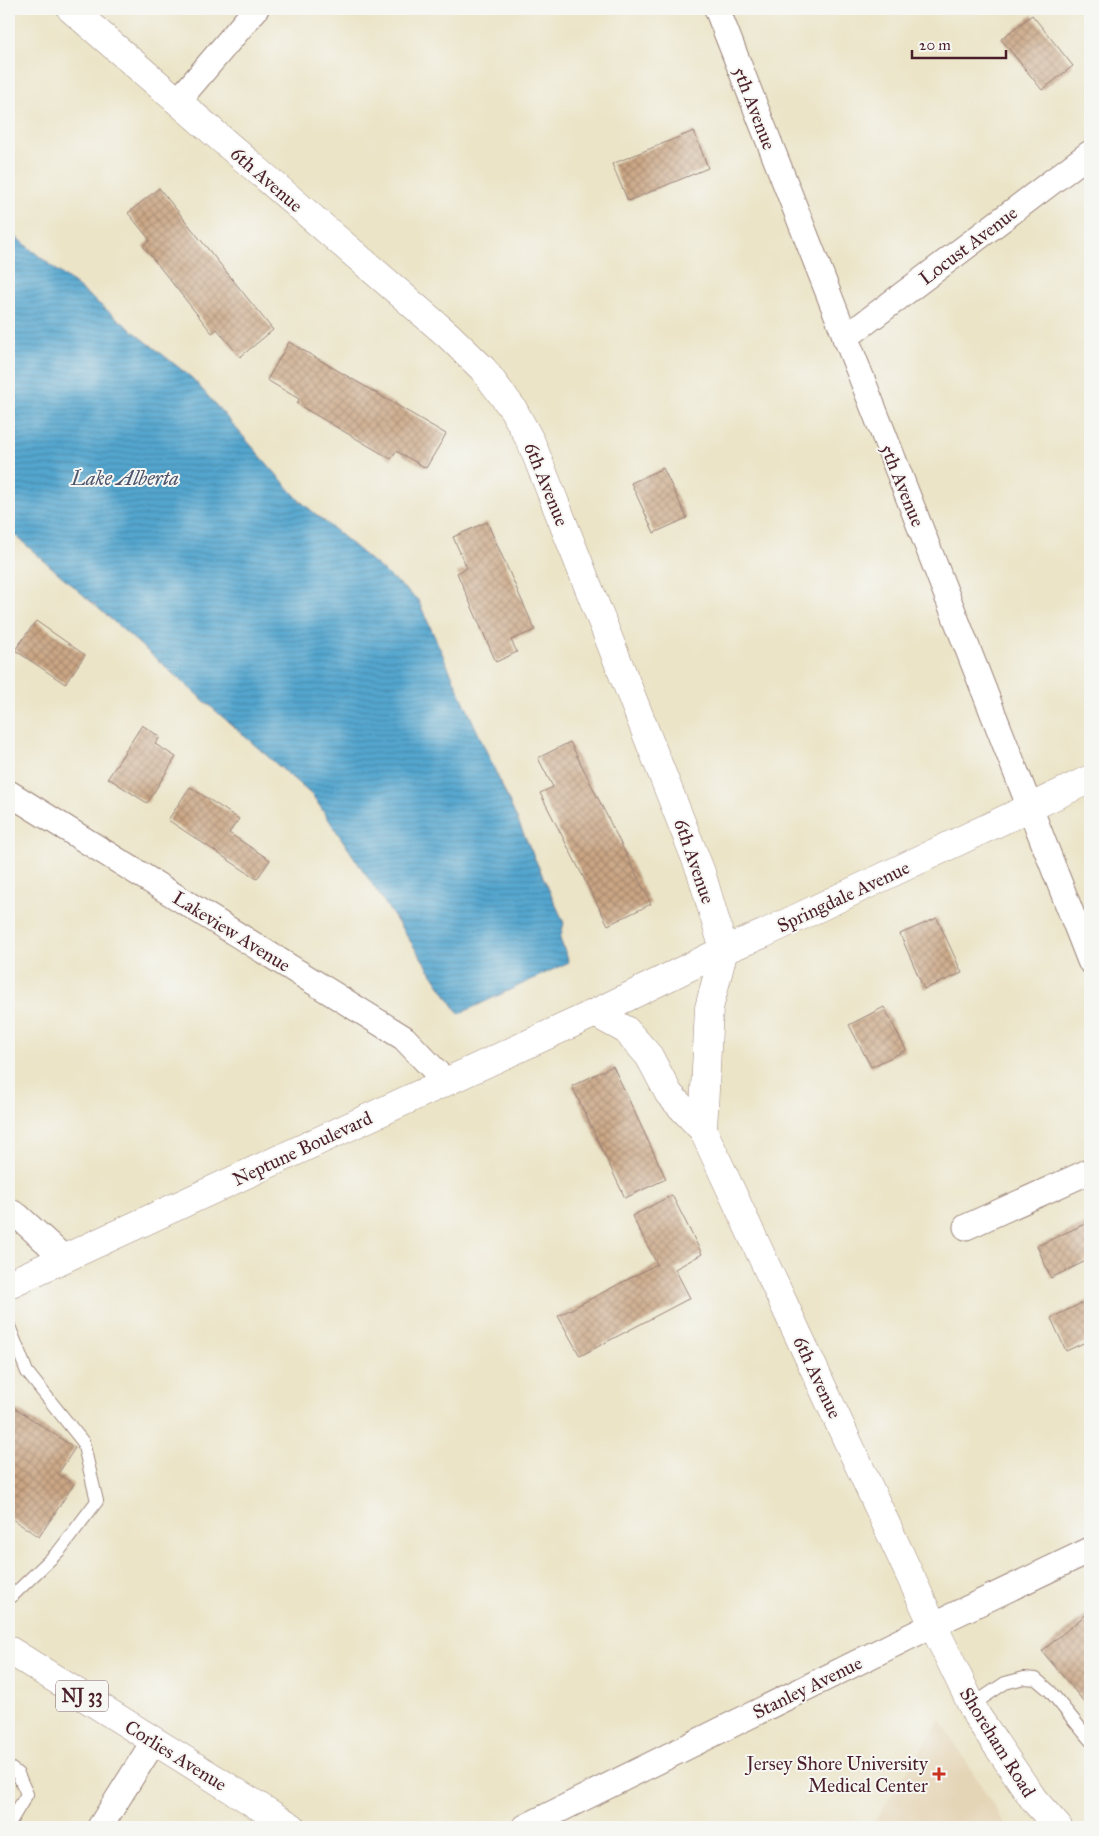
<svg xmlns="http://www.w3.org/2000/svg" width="1099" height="1836" font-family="'IM FELL Great Primer',serif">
	<defs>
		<pattern id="water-rules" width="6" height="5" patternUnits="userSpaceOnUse" patternTransform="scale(1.25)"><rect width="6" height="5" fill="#53a6cf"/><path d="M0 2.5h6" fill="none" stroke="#4787a8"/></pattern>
		<pattern id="building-cross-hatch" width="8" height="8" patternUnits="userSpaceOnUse" patternTransform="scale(1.25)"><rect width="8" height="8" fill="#caa684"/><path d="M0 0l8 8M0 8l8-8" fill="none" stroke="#a6876c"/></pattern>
	</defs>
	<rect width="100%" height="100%" fill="#f6f6f2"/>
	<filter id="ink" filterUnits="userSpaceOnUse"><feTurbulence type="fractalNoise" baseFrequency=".02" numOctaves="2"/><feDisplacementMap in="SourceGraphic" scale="10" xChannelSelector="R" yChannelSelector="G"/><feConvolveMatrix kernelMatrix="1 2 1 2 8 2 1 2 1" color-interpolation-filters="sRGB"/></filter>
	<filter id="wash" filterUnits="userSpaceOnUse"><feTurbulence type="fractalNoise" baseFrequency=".0096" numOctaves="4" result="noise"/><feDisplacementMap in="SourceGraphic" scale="20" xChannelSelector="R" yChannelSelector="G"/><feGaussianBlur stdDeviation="1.12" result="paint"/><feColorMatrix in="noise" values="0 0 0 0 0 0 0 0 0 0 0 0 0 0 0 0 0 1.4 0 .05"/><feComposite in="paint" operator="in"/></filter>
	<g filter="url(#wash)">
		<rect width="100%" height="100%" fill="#ebe4c7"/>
		<!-- built -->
		<polygon fill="#e5d5b7" points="940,1720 1007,1827 871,1827"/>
		<!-- water -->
		<polygon fill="url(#water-rules)" stroke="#4e627d" points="9,232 192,378 299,500 418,600 564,923 560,939 569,962 459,1014 313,796 9,530"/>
		<g id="blocks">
			<!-- building -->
			<g fill="url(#building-cross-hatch)">
				<polygon points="1032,15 1073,66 1042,90 1001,39"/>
				<polygon points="694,131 708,168 628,201 612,164"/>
				<polygon points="159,188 273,330 240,357 217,329 212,333 143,246 150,240 128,213"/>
				<polygon points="289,342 446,434 426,468 396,451 391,459 297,404 299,399 267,380"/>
				<polygon points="663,468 687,518 654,533 631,483"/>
				<polygon points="487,522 535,630 511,640 517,652 496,662 457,573 467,568 453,537"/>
				<polygon points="36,621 85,655 65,684 15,650"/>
				<polygon points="142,725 160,737 155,744 176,757 147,803 108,778"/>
				<polygon points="570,742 651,904 608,925 540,793 553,787 538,758"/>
				<polygon points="190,787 239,819 229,833 270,860 257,879 168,820"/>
				<polygon points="937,918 962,973 924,989 900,934"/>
				<polygon points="884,1007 906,1050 871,1067 849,1025"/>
				<polygon points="613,1066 666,1179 625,1198 572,1086"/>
				<polygon points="672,1195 702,1254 675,1269 690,1298 580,1356 558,1316 657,1264 632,1216"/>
				<polygon points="1089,1222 1090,1259 1051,1278 1037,1246"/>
				<polygon points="1090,1299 1090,1340 1066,1351 1051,1318"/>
				<polygon points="9,1404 75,1448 58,1474 74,1484 39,1537 9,1517"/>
				<polygon points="1090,1611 1090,1709 1042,1651"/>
			</g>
		</g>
	</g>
	<g filter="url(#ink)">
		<use href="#blocks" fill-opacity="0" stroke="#9a8279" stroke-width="1"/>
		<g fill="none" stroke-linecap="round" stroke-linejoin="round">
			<!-- service casing -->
			<g stroke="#9a8279" stroke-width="14">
				<g id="service">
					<polyline points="9,1326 27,1372 83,1442 97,1501 59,1551 9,1599"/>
					<polyline points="972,1705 1005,1683 1024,1678 1036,1679 1050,1691 1090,1740"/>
					<polyline points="9,1767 18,1774 27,1794 9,1824"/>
				</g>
			</g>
			<!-- minor casing -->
			<g stroke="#9a8279" stroke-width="27">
				<g id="minor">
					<polyline points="717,9 1090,961"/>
					<polyline points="177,102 256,9"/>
					<polyline points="845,338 1090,153"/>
					<polyline points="9,793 404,1038 445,1081"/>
					<polyline points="9,1211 18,1216 65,1259"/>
					<polyline points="966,1227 1090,1171"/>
					<polyline points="100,1827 154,1741"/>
					<polyline points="525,1827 933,1625 1090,1550"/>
				</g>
			</g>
			<!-- tertiary casing -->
			<g stroke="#9a8279" stroke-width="29">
				<g id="tertiary">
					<polyline points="71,9 448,335 483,369 513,409 531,442 701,872 724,950 709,1008 703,1130"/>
					<polyline points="595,1013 626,1030 649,1056 669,1094 703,1130 933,1625 977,1716 1034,1800 1058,1827"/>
					<polyline points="9,1284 595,1013 724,950 763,934 1090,779"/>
				</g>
			</g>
			<!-- trunk casing -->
			<g stroke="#9a8279" stroke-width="29">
				<polyline id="trunk" points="9,1650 292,1827"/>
			</g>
			<!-- service -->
			<use href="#service" stroke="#fff" stroke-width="12"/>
			<!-- minor -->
			<use href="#minor" stroke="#fff" stroke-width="25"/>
			<!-- tertiary -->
			<use href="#tertiary" stroke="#fff" stroke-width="28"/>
			<!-- trunk -->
			<use href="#trunk" stroke="#fff" stroke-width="28"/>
		</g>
	</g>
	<!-- markers -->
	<path fill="#c8321e" stroke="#f6f6f2" stroke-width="2" d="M936.5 1766.5h5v5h5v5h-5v5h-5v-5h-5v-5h5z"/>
	<g text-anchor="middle" stroke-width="4" stroke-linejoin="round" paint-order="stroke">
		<!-- shield labels -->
		<rect fill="#f6f6f2" stroke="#7e6067" stroke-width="1" x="56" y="1680.5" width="52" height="31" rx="4"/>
		<g font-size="18" font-weight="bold" fill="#4a1f2b">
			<text x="82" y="1702">NJ 33</text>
		</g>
		<!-- street labels -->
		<g font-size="19" fill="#4a1f2b" stroke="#f6f6f2">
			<text transform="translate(755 108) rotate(69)" y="7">5th Avenue</text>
			<text transform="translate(267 179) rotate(41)" y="7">6th Avenue</text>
			<text transform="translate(968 245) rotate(-37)" y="7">Locust Avenue</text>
			<text transform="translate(547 484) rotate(68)" y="7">6th Avenue</text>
			<text transform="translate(903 485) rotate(68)" y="7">5th Avenue</text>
			<text transform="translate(695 861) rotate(71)" y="7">6th Avenue</text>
			<text transform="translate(843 896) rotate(-25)" y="7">Springdale Avenue</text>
			<text transform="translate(232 931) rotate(32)" y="7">Lakeview Avenue</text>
			<text transform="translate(302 1148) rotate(-25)" y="7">Neptune Boulevard</text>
			<text transform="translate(818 1377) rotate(65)" y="7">6th Avenue</text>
			<text transform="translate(807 1687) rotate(-26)" y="7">Stanley Avenue</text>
			<text transform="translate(998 1742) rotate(58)" y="7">Shoreham Road</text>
			<text transform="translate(176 1755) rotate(32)" y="7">Corlies Avenue</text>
		</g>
		<!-- poi labels -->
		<g font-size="19" fill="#4a1f2b" stroke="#f6f6f2" text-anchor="end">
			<text x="928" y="1770">Jersey Shore University<tspan x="928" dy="22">Medical Center</tspan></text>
		</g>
		<!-- water labels -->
		<g font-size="20" font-style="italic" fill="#4e556d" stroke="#f6f6f2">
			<text x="125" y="485">Lake Alberta</text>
		</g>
	</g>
	<!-- margin -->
	<rect width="1099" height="1836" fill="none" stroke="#f6f6f2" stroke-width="30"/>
	<!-- scale -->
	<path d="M912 50v8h94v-8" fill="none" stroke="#4a1f2b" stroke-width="2.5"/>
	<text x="919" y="50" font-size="15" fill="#4a1f2b" stroke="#f6f6f2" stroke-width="4" paint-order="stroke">20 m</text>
</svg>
